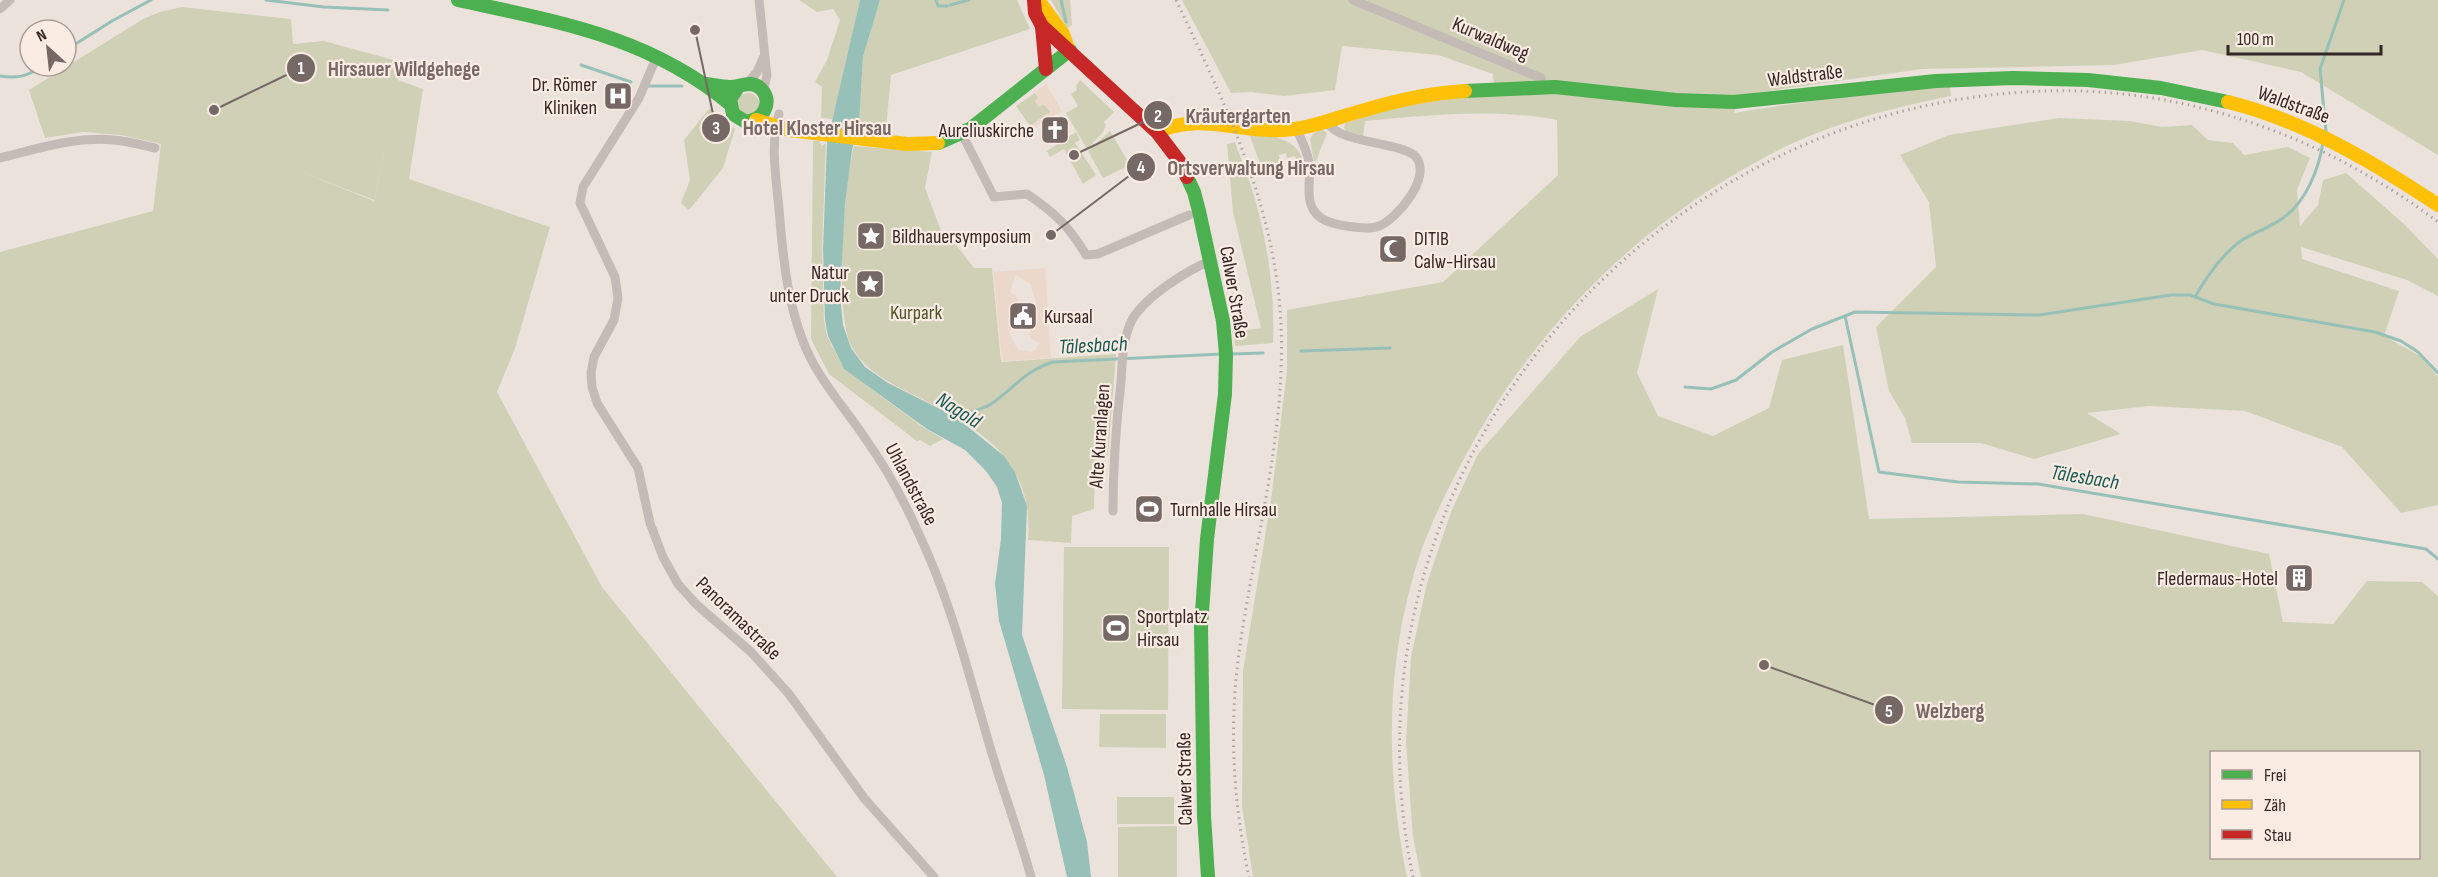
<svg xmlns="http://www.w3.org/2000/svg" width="2438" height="877" font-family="'Sofia Sans Condensed',sans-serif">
	<rect width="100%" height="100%" fill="#ece2dc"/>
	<!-- green -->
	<g fill="#d0d0b6" fill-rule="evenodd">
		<polygon points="799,0 860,0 833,119 821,118 822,87 815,82 827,60 840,20 833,9 817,12"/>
		<polygon points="880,0 1017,0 1030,29 891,75 886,129 859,125 863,57"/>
		<polygon points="1051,0 1070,0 1072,25 1067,28"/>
		<path d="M 1182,0 L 2438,0 L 2438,155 L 2301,72 L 2202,50 L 2114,65 L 1922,69 L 1739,95 L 1734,113 C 1806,101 1877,92 1950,87 L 1951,96 C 1890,108 1825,125 1769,155 C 1636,225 1528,334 1459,468 C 1440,504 1422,542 1412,581 C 1385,677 1387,780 1407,877 L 1253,877 L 1242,806 L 1243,671 L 1271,500 L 1287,371 L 1287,310 L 1443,282 L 1558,175 L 1557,120 C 1495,108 1428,115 1365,121 L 1363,136 L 1347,132 L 1344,128 L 1345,123 L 1402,106 L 1458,98 L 1494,86 L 1493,74 L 1438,55 L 1342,46 L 1335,90 L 1284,96 L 1251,92 L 1231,93 Z"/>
		<path d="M 182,7 L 291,19 L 293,44 L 324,41 L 401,62 L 398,80 L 423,89 L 409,179 L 550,227 L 515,348 L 497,392 L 602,587 L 837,877 L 0,877 L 0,252 L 153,211 L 161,144 L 121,135 L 83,132 L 45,138 L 29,90 L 143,19 L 160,12 ZM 388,132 L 374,201 L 299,171 L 374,200 Z"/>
		<polygon points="1080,80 1114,112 1104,122 1106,125 1103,132 1087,149 1066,113 1078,106 1071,94 1077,90 1076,86"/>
		<polygon points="1035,93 1038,98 1035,101 1039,107 1044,104 1050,112 1030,126 1016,106"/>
		<circle cx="748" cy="104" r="11"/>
		<polygon points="709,109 716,112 720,121 735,129 723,168 689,210 681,203 690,180 684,140"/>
		<polygon points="2059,118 2130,121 2162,127 2192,125 2208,140 2233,143 2244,155 2288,147 2310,158 2297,190 2300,226 2318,205 2323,180 2346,173 2404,224 2438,259 2438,296 2407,280 2301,247 2302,259 2399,291 2384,336 2422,357 2438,377 2438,505 2401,513 2342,447 2245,411 2149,406 2087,413 2121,434 2034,459 1981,443 1912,443 1905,418 1889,391 1876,327 1936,267 1929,202 1900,155 1949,135"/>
		<polygon points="1322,129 1327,133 1316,161 1314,161 1310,139 1313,134"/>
		<polygon points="1110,131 1130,165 1103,178 1088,151"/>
		<polygon points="1076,132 1080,140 1075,143 1096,175 1083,184 1064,149 1050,157 1047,151"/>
		<path d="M 1249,133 C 1272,136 1302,138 1304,168 L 1300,168 L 1295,156 L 1287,158 L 1286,153 L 1279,155 L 1280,163 L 1275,164 L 1276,168 L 1263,172 Z"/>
		<polygon points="813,141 819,141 822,146 826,143 822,249 824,320 827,336 844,369 924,428 943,439 930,446 920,440 917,441 829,374 811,339"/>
		<path d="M 1235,142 C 1240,157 1246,171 1251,186 C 1267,236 1275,291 1273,343 L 1235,346 L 1234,332 L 1261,328 L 1233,212 L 1227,144 Z"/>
		<path d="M 854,146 L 932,152 L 925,188 L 944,239 L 950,237 L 974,268 L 992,268 L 1001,362 L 1116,354 L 1108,456 L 1095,460 L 1094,509 L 1072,516 L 1071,543 L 1028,540 C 1034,460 982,430 918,397 C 893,385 868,373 853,349 C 833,318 844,184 854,146 Z"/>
		<path d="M 1658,289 L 1637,373 L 1658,416 L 1713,436 L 1769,408 L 1782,360 L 1843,345 L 1869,519 L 2083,514 L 2269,554 L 2283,622 L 2333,624 L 2367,581 L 2422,582 L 2438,596 L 2438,877 L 1421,877 L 1413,837 L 1406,742 L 1411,657 L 1427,583 L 1451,512 L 1478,454 L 1580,337 ZM 2212,752 L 2418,752 L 2418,858 L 2212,858 Z"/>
		<polygon points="1064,547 1169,547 1168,710 1062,709"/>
		<polygon points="1100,714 1166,714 1166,748 1099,747"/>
		<rect x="1117" y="797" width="57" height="27"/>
		<polygon points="1177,826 1177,877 1118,877 1118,827"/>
	</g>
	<!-- plaza -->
	<g fill="#ecd8ca" fill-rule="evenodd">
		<polygon points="1046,84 1062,111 1033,128 1031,125 1050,112 1044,104 1039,107 1035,101 1039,98 1035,92"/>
		<path d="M 1045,268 L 1051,358 L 1002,361 L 993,272 ZM 1016,275 L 1030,284 L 1036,301 L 1034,313 L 1028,328 L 1030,329 L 1031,332 L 1028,333 L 1032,340 L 1040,343 L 1035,350 L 1031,352 L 1018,350 L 1010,335 L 1011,323 L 1019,305 L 1017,297 L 1010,291 Z"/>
	</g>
	<!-- water -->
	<polygon fill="#97c0b9" points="860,0 880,0 863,57 859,125 852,150 845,204 840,296 843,325 851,348 865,367 888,383 956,417 1004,456 1015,472 1027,506 1022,635 1067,767 1087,842 1091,877 1067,877 1044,775 999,621 995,584 1001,539 1002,503 997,487 986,471 965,450 927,429 844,369 828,336 825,320 823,249 827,143"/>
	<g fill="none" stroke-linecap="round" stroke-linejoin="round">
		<!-- stream -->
		<g stroke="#97c0b9" stroke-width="3">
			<polyline points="266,0 324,7 388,10"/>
			<polyline points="936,0 938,6 947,6"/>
			<polyline points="1061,0 1066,22"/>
			<polyline points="950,5 969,0"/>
			<polyline points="66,50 112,21 151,0"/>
			<polyline points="581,65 631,82"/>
			<path d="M 0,76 C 17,79 28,76 42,66"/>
			<polyline points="649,86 682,86"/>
			<polyline points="2326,132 2320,69 2344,0"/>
			<path d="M 2195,297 C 2207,276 2222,254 2242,240 C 2255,232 2271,227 2283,218 C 2306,202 2319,169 2323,142"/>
			<polyline points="1845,316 1879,472 1958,482 2038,484 2426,549 2438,559"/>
			<polyline points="1301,351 1390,348"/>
			<polyline points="1232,354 1263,353"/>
			<polyline points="1685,387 1711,389 1736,380 1772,352 1812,329 1855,312 2039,315 2171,295 2190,295 2214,304 2375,332 2401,341 2418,352 2438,373"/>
			<path d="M 957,422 C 965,411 980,411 991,404 C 1015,388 1024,371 1053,362 L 1222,354"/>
		</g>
		<!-- street -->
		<g stroke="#c5bbb6" stroke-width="9">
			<polyline points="759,0 767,76 763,91"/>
			<polyline points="1353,0 1541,78 1543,87"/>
			<polyline points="0,9 10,0"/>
			<polyline points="657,56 639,98 583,187 580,203 615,277 618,298 614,320 594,357 591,373 592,387 597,403 638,468 650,523 663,557 678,584 696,604 751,652 789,694 864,798 934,877"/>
			<polyline points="747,84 757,72 763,58"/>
			<path d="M 779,114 C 770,145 776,177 779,209 C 783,259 788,314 811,359 C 826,389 849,413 867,441 C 887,469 904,501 918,532 C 951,601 969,675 990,747 C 1003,791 1019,833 1031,877"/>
			<path d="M 1296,128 C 1301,139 1307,150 1309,162 C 1312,180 1302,205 1321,218 C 1331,225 1367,231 1379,226 C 1398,218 1432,177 1416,157 C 1405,144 1356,143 1338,132 C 1334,130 1331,126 1327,124"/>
			<path d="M 962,134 L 994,197 L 1027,194 C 1054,212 1069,226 1086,255 L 1098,254 L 1189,215"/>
			<path d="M 0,158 C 36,149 77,136 114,140 C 128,141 142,145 155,148"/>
			<path d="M 1113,511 C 1113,467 1116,425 1121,382 C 1122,363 1123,335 1133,318 C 1147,296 1186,271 1210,261"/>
		</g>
		<!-- fast -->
		<g stroke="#4caf50" stroke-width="14">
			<path d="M 458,0 C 558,22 648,36 730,104"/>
			<path d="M 706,84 C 714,85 722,87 730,87 C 737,87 743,84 750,84 C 762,85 770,97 765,109 C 761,118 755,120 746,122 L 733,114 L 730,99 L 738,87"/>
			<polyline points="1465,91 1555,87 1676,100 1734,102 1936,81 2013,78 2088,80 2161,88 2228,102"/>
			<polyline points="938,143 970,129 1070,50"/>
			<polyline points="1187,177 1194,192 1199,211 1223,321 1226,354 1225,394 1207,539 1201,627 1204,816 1208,877"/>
		</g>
		<!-- slow -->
		<g stroke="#ffc107" stroke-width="14">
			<polyline points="1038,0 1063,34 1068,48"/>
			<path d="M 2228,102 C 2305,121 2373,162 2438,205"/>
			<polyline points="756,120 789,130 907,144 938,143"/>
			<path d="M 1157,132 C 1200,112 1240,133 1284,130 C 1313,128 1338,117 1365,110 C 1398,100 1431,93 1465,91"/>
		</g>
		<!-- jam -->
		<g stroke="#c62828" stroke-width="14">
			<polyline points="1034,0 1035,13 1042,26 1157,132 1179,161 1187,177"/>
			<polyline points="1042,27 1046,69"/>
		</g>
		<!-- rail -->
		<g stroke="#aca4a0" stroke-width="3" stroke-dasharray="1.5 4.5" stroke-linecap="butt">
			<path d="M 1176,0 C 1225,103 1276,208 1281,325 C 1286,438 1252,550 1238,661 C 1229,732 1234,807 1249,877"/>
			<path d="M 1413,877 C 1331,488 1633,115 2026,92 C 2174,82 2320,133 2438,222"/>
		</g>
	</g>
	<!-- icons -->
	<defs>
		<g id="hospital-square" transform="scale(1.5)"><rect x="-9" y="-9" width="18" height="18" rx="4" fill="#756865" stroke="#faebe3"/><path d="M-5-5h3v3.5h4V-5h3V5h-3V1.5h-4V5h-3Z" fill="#fff"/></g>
		<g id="church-square" transform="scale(1.5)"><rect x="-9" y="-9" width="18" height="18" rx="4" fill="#756865" stroke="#faebe3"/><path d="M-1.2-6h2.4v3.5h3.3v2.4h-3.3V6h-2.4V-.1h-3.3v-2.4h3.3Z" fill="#fff"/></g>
		<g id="sight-square" transform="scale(1.5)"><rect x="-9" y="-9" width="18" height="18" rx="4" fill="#756865" stroke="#faebe3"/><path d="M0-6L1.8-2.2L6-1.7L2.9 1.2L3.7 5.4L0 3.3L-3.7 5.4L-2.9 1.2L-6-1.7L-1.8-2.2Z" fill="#fff"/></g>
		<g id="mosque-square" transform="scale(1.5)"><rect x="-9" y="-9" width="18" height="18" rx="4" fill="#756865" stroke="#faebe3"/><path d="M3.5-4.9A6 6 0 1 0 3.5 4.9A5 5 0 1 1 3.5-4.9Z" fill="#fff"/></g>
		<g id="civic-square" transform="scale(1.5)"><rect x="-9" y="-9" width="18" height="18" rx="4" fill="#756865" stroke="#faebe3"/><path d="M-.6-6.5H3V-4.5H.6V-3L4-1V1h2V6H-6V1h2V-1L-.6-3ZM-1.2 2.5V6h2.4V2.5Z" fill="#fff"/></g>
		<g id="stadium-square" transform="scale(1.5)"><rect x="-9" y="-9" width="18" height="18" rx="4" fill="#756865" stroke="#faebe3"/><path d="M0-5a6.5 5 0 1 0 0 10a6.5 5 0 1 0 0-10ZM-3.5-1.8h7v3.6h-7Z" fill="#fff"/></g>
		<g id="building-square" transform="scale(1.5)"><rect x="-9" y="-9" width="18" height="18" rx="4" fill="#756865" stroke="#faebe3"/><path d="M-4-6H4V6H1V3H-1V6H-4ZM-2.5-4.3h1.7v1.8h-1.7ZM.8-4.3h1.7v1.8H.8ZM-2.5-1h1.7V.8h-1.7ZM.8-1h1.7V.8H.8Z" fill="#fff"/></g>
	</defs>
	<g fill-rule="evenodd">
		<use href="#hospital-square" x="618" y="96"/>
		<use href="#church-square" x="1055" y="130"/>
		<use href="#sight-square" x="871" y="236"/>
		<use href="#mosque-square" x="1393" y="249"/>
		<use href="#sight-square" x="870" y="284"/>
		<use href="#civic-square" x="1023" y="316"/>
		<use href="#stadium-square" x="1149" y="509"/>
		<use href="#building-square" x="2299" y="578"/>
		<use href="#stadium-square" x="1116" y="628"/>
	</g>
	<g text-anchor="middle" stroke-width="4.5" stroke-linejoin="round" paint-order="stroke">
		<!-- street labels -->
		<g font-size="20" fill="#352725" stroke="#faebe3">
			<text transform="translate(1491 38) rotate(23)" y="7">Kurwaldweg</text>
			<text transform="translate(1805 75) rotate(-7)" y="7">Waldstraße</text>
			<text transform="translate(2294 104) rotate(20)" y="7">Waldstraße</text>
			<text transform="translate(1235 292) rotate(80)" y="7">Calwer Straße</text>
			<text transform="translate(1099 436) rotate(-86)" y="7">Alte Kuranlagen</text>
			<text transform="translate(912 484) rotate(62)" y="7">Uhlandstraße</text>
			<text transform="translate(739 618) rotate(44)" y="7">Panoramastraße</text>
			<text transform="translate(1184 779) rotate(-91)" y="7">Calwer Straße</text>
		</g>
		<!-- poi labels -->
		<g font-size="20" fill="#352725" stroke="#faebe3" text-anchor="start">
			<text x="597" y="91" text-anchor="end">Dr. Römer<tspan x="597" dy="23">Kliniken</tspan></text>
			<text x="1034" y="137" text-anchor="end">Aureliuskirche</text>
			<text x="892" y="243">Bildhauersymposium</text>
			<text x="1414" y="245">DITIB<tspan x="1414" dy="23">Calw-Hirsau</tspan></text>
			<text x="849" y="279" text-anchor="end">Natur<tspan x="849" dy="23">unter Druck</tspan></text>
			<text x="1044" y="323">Kursaal</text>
			<text x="1170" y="516">Turnhalle Hirsau</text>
			<text x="2278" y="585" text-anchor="end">Fledermaus-Hotel</text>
			<text x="1137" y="623">Sportplatz<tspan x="1137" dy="23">Hirsau</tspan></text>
		</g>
		<!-- park labels -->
		<g font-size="20" fill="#4c5527" stroke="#faebe3">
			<text x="916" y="319">Kurpark</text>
		</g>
		<!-- water labels -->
		<g font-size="21" font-style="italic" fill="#185952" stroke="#faebe3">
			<text transform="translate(1093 345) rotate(-3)" y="7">Tälesbach</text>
			<text transform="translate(959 410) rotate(32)" y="7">Nagold</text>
			<text transform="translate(2085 477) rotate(9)" y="7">Tälesbach</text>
		</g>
	</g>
	<!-- callouts -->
	<path fill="none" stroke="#756865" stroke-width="2" d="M214 110L301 68M1074 155L1158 115M695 30L716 128M1051 235L1141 167M1764 665L1889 710"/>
	<g fill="#756865" stroke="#faebe3" stroke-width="2">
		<circle cx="214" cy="110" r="6"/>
		<circle cx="1074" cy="155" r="6"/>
		<circle cx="695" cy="30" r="6"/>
		<circle cx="1051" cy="235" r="6"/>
		<circle cx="1764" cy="665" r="6"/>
		<circle cx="301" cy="68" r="15"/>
		<circle cx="1158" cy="115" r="15"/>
		<circle cx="716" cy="128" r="15"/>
		<circle cx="1141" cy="167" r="15"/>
		<circle cx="1889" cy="710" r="15"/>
	</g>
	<g font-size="18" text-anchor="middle" font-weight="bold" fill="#fff">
		<text x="301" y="74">1</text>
		<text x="1158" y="122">2</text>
		<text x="716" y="134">3</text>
		<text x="1141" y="173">4</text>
		<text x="1889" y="717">5</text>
	</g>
	<g font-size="21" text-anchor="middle" font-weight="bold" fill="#756865" stroke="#faebe3" stroke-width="4.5" stroke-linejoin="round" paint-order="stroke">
		<text x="404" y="76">Hirsauer Wildgehege</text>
		<text x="1238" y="123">Kräutergarten</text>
		<text x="817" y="135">Hotel Kloster Hirsau</text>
		<text x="1251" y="175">Ortsverwaltung Hirsau</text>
		<text x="1950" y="718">Welzberg</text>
	</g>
	<!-- legend -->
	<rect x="2210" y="751" width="210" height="108" fill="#faebe3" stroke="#ab9d97" stroke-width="1.5"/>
	<rect x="2222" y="770" width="30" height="9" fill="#4caf50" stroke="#ab9d97" stroke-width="1.5"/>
	<text x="2264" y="781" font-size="18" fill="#352725">Frei</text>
	<rect x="2222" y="800" width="30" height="9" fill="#ffc107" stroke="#ab9d97" stroke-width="1.5"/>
	<text x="2264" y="811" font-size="18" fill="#352725">Zäh</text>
	<rect x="2222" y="830" width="30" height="9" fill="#c62828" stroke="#ab9d97" stroke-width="1.5"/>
	<text x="2264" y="841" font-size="18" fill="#352725">Stau</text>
	<!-- north arrow -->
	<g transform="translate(48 48) rotate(333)"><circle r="28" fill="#faebe3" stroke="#ab9d97" stroke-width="1.5"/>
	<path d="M0-4.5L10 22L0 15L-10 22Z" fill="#756865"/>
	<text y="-9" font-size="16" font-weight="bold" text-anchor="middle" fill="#352725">N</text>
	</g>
	<!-- scale -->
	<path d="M2228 45v9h153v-9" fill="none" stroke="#352725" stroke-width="3"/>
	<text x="2237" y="45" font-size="18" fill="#352725" stroke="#faebe3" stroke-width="4.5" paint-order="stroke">100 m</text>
</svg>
